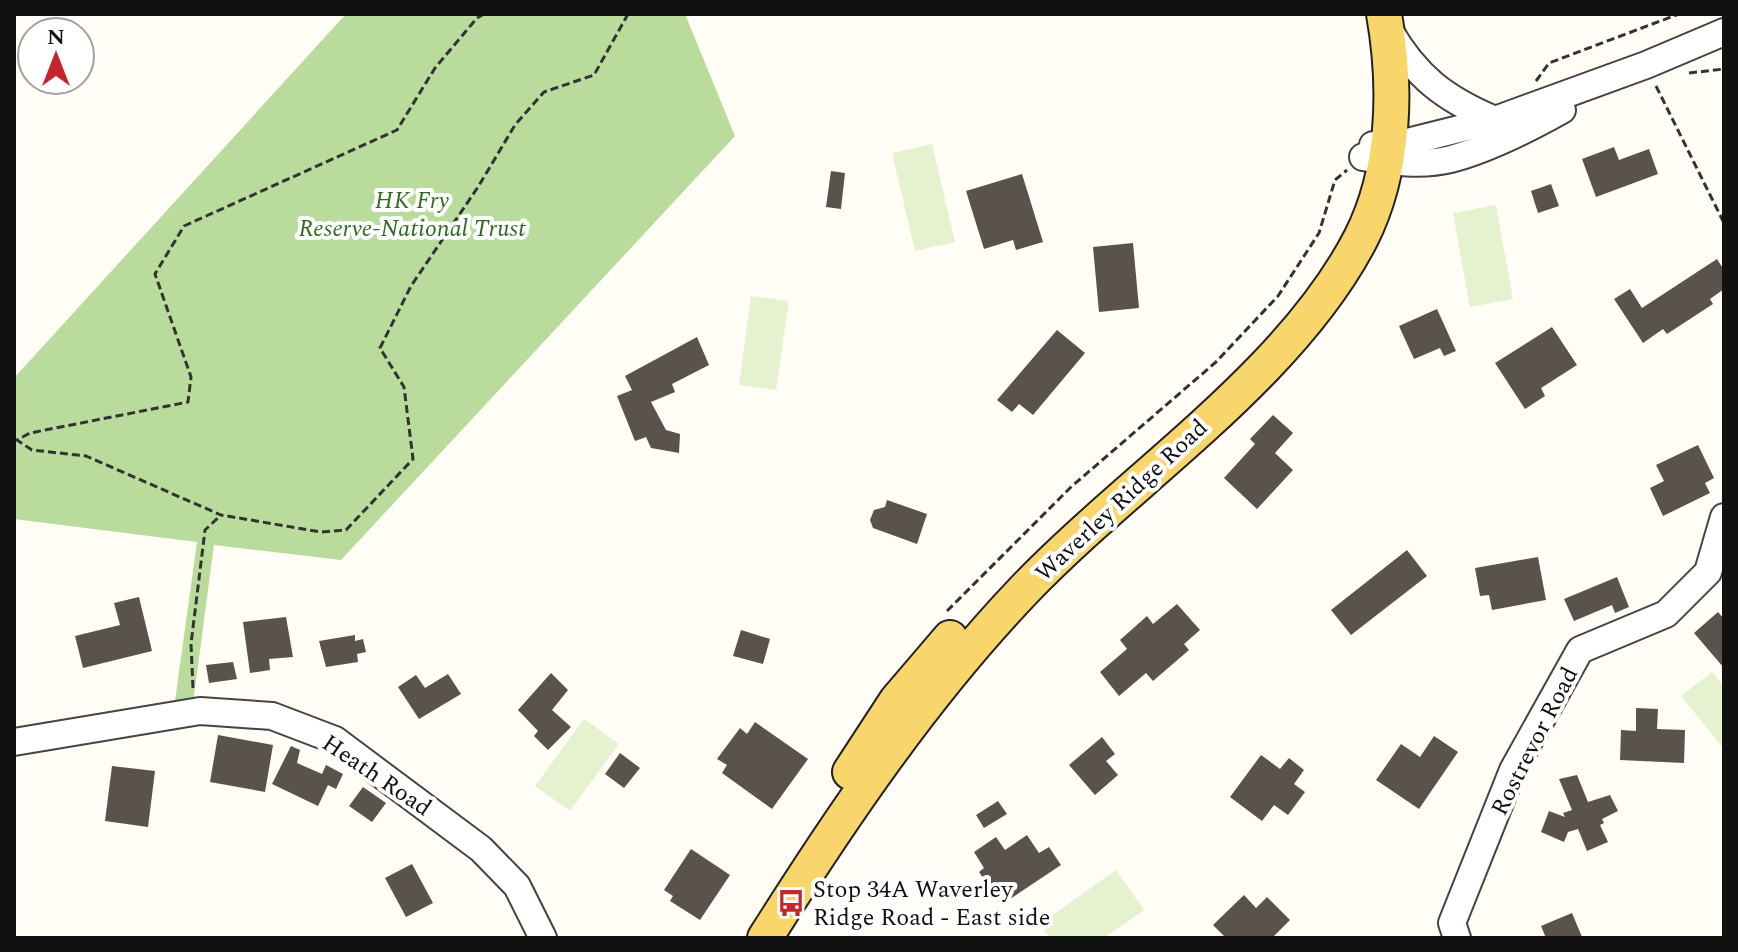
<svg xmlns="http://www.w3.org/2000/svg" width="1738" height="952" font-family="Spectral,serif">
	<rect width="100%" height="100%" fill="#fffdf5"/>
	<!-- forest -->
	<polygon fill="#b9dc9c" points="346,14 685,14 735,136 341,560 214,545 193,703 175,701 197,542 14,519 14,378"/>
	<!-- pitch -->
	<g fill="#e6f2cf">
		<polygon points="932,144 955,242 915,251 892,153"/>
		<polygon points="1496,205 1513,299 1470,307 1453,213"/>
		<polygon points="751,296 789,301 776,390 739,385"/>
		<polygon points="1712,672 1724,687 1724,749 1681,696"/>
		<polygon points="584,719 619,744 570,811 535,786"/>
		<polygon points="1116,870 1144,910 1104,938 1050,938 1040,924"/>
	</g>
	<!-- building -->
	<g fill="#5a524d">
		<polygon points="1614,147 1619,160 1649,149 1658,174 1596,197 1582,159"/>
		<polygon points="831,171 845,173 841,209 826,207"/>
		<polygon points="1022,174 1043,242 1016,250 1013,240 984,249 966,191"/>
		<polygon points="1551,184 1559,206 1538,213 1531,191"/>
		<polygon points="1133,243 1139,308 1099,312 1093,247"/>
		<polygon points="1717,259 1724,270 1724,289 1710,299 1713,304 1667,334 1663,329 1643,343 1614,299 1630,289 1642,308"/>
		<polygon points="1437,309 1456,351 1444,356 1440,348 1414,359 1399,326"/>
		<polygon points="1552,327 1577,365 1541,388 1545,396 1525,409 1495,363"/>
		<polygon points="1057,330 1085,353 1033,415 1019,404 1012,412 997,400"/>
		<polygon points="697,337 709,365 672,384 675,392 651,402 666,430 680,434 679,453 651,448 646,437 635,441 617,396 632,390 625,376"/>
		<polygon points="1273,415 1293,433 1275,453 1293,470 1257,509 1224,478 1255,444 1250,439"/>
		<polygon points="1698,445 1714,478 1705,483 1710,493 1663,516 1650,488 1664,481 1656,465"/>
		<polygon points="887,500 927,514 917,544 873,528 870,520 874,510 885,507"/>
		<polygon points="1407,550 1427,576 1351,635 1331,610"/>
		<polygon points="1538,557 1546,600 1492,610 1489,595 1480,596 1475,568"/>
		<polygon points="1617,577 1629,607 1615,613 1612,605 1574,621 1564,599"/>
		<polygon points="139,597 152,651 83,668 75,636 120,625 114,603"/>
		<polygon points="1177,604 1200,630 1184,644 1189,650 1153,681 1146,673 1119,696 1100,672 1127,649 1120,640 1147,616 1153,624"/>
		<polygon points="1718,612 1724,619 1724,668 1694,633"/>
		<polygon points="286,617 293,657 269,659 270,670 250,673 243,622"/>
		<polygon points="741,630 770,639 763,664 733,656"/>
		<polygon points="355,635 355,641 363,639 366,652 357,654 358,662 326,667 319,641"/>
		<polygon points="233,662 237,679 209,683 206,665"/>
		<polygon points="551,673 568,690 552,710 571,727 548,750 534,736 538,731 518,710"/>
		<polygon points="448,674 461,694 419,719 398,687 416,675 425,688"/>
		<polygon points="1636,708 1658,709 1657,729 1685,730 1684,763 1620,760 1621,730 1636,731"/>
		<polygon points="755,722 808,759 772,809 722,773 727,765 717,759 740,728 747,734"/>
		<polygon points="218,735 273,745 265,792 210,782"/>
		<polygon points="1434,736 1458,752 1419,809 1376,780 1401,744 1420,757"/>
		<polygon points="1102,737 1115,754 1106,761 1118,775 1095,795 1069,765"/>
		<polygon points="291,746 300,750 297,763 322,774 326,765 343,774 336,789 328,785 318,806 272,784"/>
		<polygon points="620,753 640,768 624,788 605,774"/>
		<polygon points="1261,755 1280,769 1289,758 1304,770 1294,784 1305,792 1288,815 1274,805 1262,821 1230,797"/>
		<polygon points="112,766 155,771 148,827 105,821"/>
		<polygon points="1577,775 1588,802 1610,795 1618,811 1602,819 1604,823 1600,825 1608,842 1587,851 1578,829 1568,832 1564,842 1541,832 1549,811 1565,817 1563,813 1572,810 1559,779"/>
		<polygon points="363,787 386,803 372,822 349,806"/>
		<polygon points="998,801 1007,814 984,828 976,815"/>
		<polygon points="1027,835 1039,853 1049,847 1061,865 1001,905 979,872 984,868 974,852 996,837 1005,850"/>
		<polygon points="691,849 730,875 700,920 670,901 673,896 664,890"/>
		<polygon points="412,864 433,903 406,917 385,878"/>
		<polygon points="1244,895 1256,908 1267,897 1290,920 1272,938 1226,938 1213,925"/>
		<polygon points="1572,913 1582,937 1546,938 1541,926"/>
	</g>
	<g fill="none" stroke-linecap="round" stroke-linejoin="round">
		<!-- minor casing -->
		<g stroke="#444" stroke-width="30">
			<g id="minor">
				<path d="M 1389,30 C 1416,77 1445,99 1495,120 L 1646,65 L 1724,32"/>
				<polyline points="1373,145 1387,147 1495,120"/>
				<path d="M 1363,157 C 1391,162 1423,166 1451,159 C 1489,149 1528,129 1562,110"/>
				<polyline points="14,742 200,711 272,716 335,740 481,849 517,886 543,938"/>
				<polyline points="1457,938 1452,923 1513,770 1580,650 1666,614 1708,572 1724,517"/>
			</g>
		</g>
		<!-- major casing -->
		<g stroke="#222" stroke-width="38">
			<g id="major">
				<polyline points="850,772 897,700 950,638"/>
				<path d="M 765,938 C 842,816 924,695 1024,590 C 1130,479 1290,376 1361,238 C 1395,171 1397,87 1384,14"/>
			</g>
		</g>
		<!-- path -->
		<g stroke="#333" stroke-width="3" stroke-dasharray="8 4" stroke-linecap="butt">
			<polyline points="484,14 477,18 435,68 397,130 184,226 155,274 191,377 188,402 30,433 17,440 32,450 86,456 221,515 321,532 346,530 413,459 404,387 380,348 411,286 478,187 515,125 544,92 594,75 628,14"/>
			<polyline points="1689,73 1724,69"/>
			<polyline points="1536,81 1549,63 1679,14"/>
			<polyline points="1656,86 1724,223"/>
			<polyline points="947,611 1071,487 1216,362 1278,296 1319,233 1335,180 1347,170"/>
			<polyline points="193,688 191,644 205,530 221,515"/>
		</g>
		<!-- minor -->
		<use href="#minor" stroke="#fff" stroke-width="26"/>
		<!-- major -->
		<use href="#major" stroke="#f9d66b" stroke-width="34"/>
	</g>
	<!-- icons -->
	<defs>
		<g id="bus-bare" transform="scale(2.16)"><path d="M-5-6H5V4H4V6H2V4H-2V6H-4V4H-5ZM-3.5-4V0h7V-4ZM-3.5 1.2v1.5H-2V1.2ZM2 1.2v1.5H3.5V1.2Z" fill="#c4262e" stroke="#fff" stroke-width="2.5" paint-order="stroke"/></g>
	</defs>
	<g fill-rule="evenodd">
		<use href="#bus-bare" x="791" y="903"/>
	</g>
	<g text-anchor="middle" stroke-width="8" stroke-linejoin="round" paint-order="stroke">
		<!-- park labels -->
		<g font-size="24" font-style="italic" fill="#2f6b1f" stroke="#fff">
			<text x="412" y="208">HK Fry<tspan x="412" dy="28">Reserve-National Trust</tspan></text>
		</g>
		<!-- street labels -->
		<g font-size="24" fill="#111" stroke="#fff">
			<text transform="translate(1121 500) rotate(-43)" y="8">Waverley Ridge Road</text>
			<text transform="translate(1534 741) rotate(-63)" y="8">Rostrevor Road</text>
			<text transform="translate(377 775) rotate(34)" y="8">Heath Road</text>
		</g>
		<!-- poi labels -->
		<g font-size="24" fill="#111" stroke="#fff" text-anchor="start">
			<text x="813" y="897">Stop 34A Waverley<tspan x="813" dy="28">Ridge Road - East side</tspan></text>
		</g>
	</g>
	<!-- border -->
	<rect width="1738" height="952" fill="none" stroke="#111111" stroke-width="32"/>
	<!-- north arrow -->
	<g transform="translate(56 56)"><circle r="38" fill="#ffffff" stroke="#a0a0a0" stroke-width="2"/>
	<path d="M0-6L14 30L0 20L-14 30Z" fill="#c4262e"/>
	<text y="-12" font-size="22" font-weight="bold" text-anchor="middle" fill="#111111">N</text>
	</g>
</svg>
